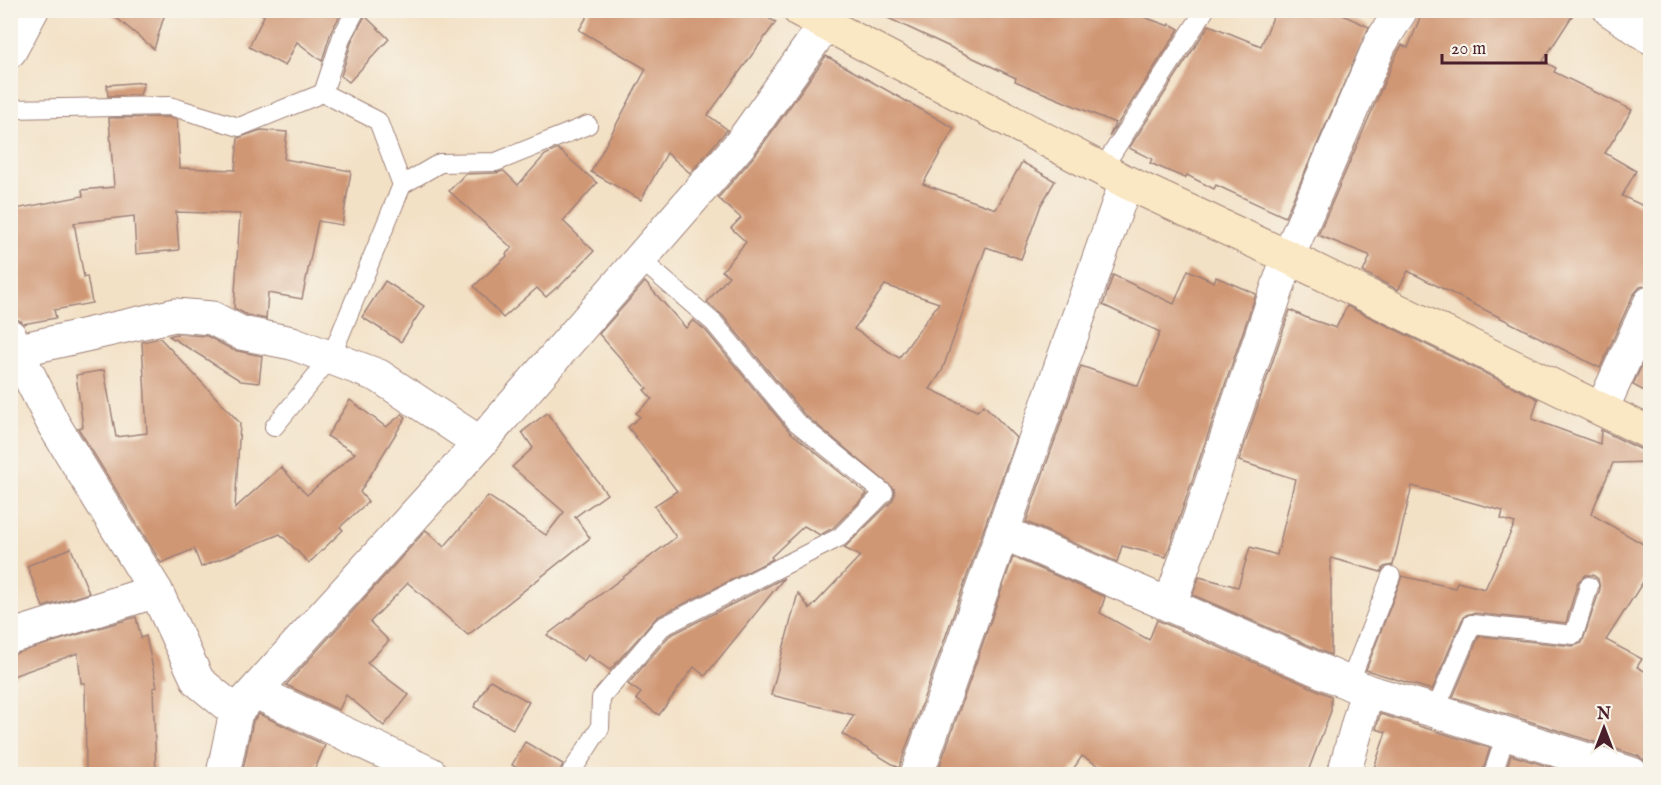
<svg xmlns="http://www.w3.org/2000/svg" width="1661" height="785" font-family="'IM FELL English',serif">
	<rect width="100%" height="100%" fill="#f7f3e8"/>
	<filter id="ink" filterUnits="userSpaceOnUse"><feTurbulence type="fractalNoise" baseFrequency=".0167" numOctaves="2"/><feDisplacementMap in="SourceGraphic" scale="12" xChannelSelector="R" yChannelSelector="G"/><feConvolveMatrix kernelMatrix="1 2 1 2 8 2 1 2 1" color-interpolation-filters="sRGB"/></filter>
	<filter id="wash" filterUnits="userSpaceOnUse"><feTurbulence type="fractalNoise" baseFrequency=".008" numOctaves="4" result="noise"/><feDisplacementMap in="SourceGraphic" scale="24" xChannelSelector="R" yChannelSelector="G"/><feGaussianBlur stdDeviation="1.35" result="paint"/><feColorMatrix in="noise" values="0 0 0 0 0 0 0 0 0 0 0 0 0 0 0 0 0 1.4 0 .05"/><feComposite in="paint" operator="in"/></filter>
	<g filter="url(#wash)">
		<rect width="100%" height="100%" fill="#f3e1c6"/>
		<g id="blocks">
			<!-- building -->
			<g fill="#d09774" fill-rule="evenodd">
				<polygon points="107,10 166,10 154,49"/>
				<polygon points="257,10 343,10 331,32 322,61 297,42 285,66 249,47 264,16"/>
				<polygon points="591,10 752,10 776,22 708,115 728,130 726,131 690,173 667,153 641,200 591,172 646,69 579,30"/>
				<polygon points="871,10 1124,10 1169,26 1170,24 1179,29 1109,137 1115,123 1015,81 1016,78"/>
				<polygon points="1276,10 1332,10 1369,27 1285,217 1216,185 1214,189 1187,175 1185,178 1150,163 1152,159 1129,148 1209,25 1261,46"/>
				<polygon points="1423,10 1576,10 1543,61 1556,68 1554,72 1632,110 1605,153 1636,171 1622,196 1650,209 1650,285 1640,287 1633,295 1600,368 1408,271 1398,290 1363,272 1370,257 1369,255 1318,235 1397,53 1402,45 1408,48"/>
				<polygon points="365,16 389,39 349,82 341,76 352,40"/>
				<path d="M 826,56 L 954,128 L 923,184 L 996,209 L 1022,162 L 1055,181 L 1041,205 L 1021,259 L 986,247 L 942,371 L 930,389 L 977,411 L 984,405 L 1016,438 L 899,768 L 842,734 L 854,715 L 771,695 L 798,593 L 810,609 L 860,556 L 844,548 L 892,501 L 895,495 L 894,489 L 804,414 L 723,316 L 707,302 L 729,276 L 722,271 L 746,242 L 731,228 L 741,218 L 718,198 L 756,154 ZM 885,285 L 939,303 L 899,358 L 854,329 Z"/>
				<polygon points="144,82 140,95 108,96 107,85"/>
				<polygon points="168,117 177,120 180,168 235,170 238,138 261,130 287,132 284,159 351,171 342,225 318,221 302,299 268,293 266,319 247,315 234,308 240,214 176,212 179,250 136,254 134,216 74,223 84,277 87,276 92,303 54,310 56,318 23,324 21,321 10,318 10,210 83,196 82,190 114,187 109,118"/>
				<polygon points="558,149 597,183 563,221 594,251 558,288 557,287 546,297 537,288 503,318 474,286 507,256 506,254 512,248 449,191 465,174 496,173 504,171 518,185 545,155"/>
				<polygon points="1188,270 1214,282 1216,277 1256,294 1166,557 1122,546 1117,562 1026,522 1081,366 1138,386 1160,332 1103,305 1113,275 1174,304"/>
				<polygon points="385,281 424,306 401,342 362,317"/>
				<polygon points="645,282 686,328 693,320 706,331 789,431 867,494 833,528 820,535 804,526 771,557 773,559 657,617 610,670 588,655 584,661 547,635 676,537 654,506 677,491 628,427 640,417 636,413 652,399 644,390 647,388 599,334"/>
				<polygon points="1347,306 1538,399 1532,419 1600,444 1601,430 1642,450 1650,452 1650,462 1613,463 1591,514 1650,548 1650,571 1606,640 1642,659 1637,667 1650,674 1650,774 1646,762 1638,756 1453,697 1479,636 1573,646 1582,643 1600,589 1598,579 1593,575 1586,575 1578,582 1566,623 1473,613 1466,615 1462,620 1432,690 1366,670 1402,576 1455,588 1457,582 1485,589 1515,523 1501,519 1503,511 1412,486 1393,565 1384,567 1381,572 1331,558 1331,655 1193,595 1199,577 1238,587 1250,547 1277,555 1295,479 1239,461 1290,310 1307,318 1336,328"/>
				<polygon points="176,334 207,336 233,350 262,356 259,383 241,381 169,336"/>
				<polygon points="160,338 240,423 235,508 281,467 307,495 355,453 327,436 350,400 386,427 402,414 406,417 360,492 368,502 340,527 343,530 309,563 280,534 201,567 194,549 161,563 78,428 83,427 76,375 104,370 116,437 147,433 142,342"/>
				<polygon points="1650,347 1650,394 1633,385"/>
				<polygon points="547,413 607,494 575,517 590,538 468,635 408,583 370,622 389,641 367,663 409,695 384,726 346,695 339,710 286,685 426,530 444,547 488,496 546,535 564,512 512,467 533,448 522,432"/>
				<polygon points="71,548 89,593 43,607 27,566"/>
				<polygon points="1013,557 1105,597 1100,613 1149,640 1157,620 1331,696 1331,711 1307,774 1113,774 1082,756 1070,774 937,774"/>
				<polygon points="784,578 705,676 694,667 659,715 636,699 641,693 628,684 669,636"/>
				<polygon points="136,617 141,638 146,636 157,687 153,688 156,774 86,774 85,683 81,683 78,653 10,677 10,655"/>
				<polygon points="490,680 529,702 513,729 474,707"/>
				<polygon points="259,714 325,745 313,774 242,774 253,721"/>
				<polygon points="1380,714 1490,748 1482,774 1372,774 1386,732 1376,729"/>
				<polygon points="525,742 563,764 559,774 527,774 512,765"/>
				<polygon points="1511,755 1572,774 1505,774"/>
			</g>
		</g>
	</g>
	<g filter="url(#ink)">
		<use href="#blocks" fill-opacity="0" stroke="#9e8078" stroke-width="1.5"/>
		<g fill="none" stroke-linecap="round" stroke-linejoin="round">
			<!-- lane casing -->
			<g stroke="#9e8078" stroke-width="20">
				<g id="lane">
					<polyline points="323,93 342,36 356,10"/>
					<polyline points="10,109 170,106 239,127 323,93 378,121 402,185 331,357 274,427"/>
					<polyline points="1102,169 1205,10"/>
					<polyline points="402,185 440,163 496,162 588,125"/>
					<polyline points="1349,684 1391,576"/>
					<polyline points="1435,711 1472,624 1574,635 1589,586"/>
					<polyline points="570,774 600,728 601,698 662,627 840,537 884,493 796,422 714,323 640,259"/>
					<polyline points="1493,774 1506,734"/>
				</g>
			</g>
			<!-- street casing -->
			<g stroke="#9e8078" stroke-width="35">
				<g id="street">
					<polyline points="1610,10 1650,37"/>
					<polyline points="10,51 32,10"/>
					<polyline points="10,336 16,350 54,425 156,591 198,681 236,712"/>
					<polyline points="10,352 175,315 212,318 241,333 292,343 379,376 480,443"/>
					<polyline points="1602,409 1650,303"/>
					<polyline points="1002,532 1367,691 1435,711 1632,774"/>
					<polyline points="1170,605 1288,257 1380,44 1401,10"/>
					<polyline points="10,637 156,591"/>
					<polyline points="256,692 431,774"/>
					<polyline points="223,774 236,712 480,443 741,143 825,25"/>
					<polyline points="917,774 1126,182"/>
					<polyline points="1344,774 1367,691"/>
				</g>
			</g>
			<!-- secondary casing -->
			<g stroke="#9e8078" stroke-width="35">
				<polyline id="secondary" points="799,10 1126,182 1288,257 1650,433"/>
			</g>
			<!-- lane -->
			<use href="#lane" stroke="#fff" stroke-width="18"/>
			<!-- street -->
			<use href="#street" stroke="#fff" stroke-width="33"/>
			<!-- secondary -->
			<use href="#secondary" stroke="#fae7c3" stroke-width="33"/>
		</g>
	</g>
	<!-- margin -->
	<rect width="1661" height="785" fill="none" stroke="#f7f3e8" stroke-width="36"/>
	<!-- north arrow -->
	<g transform="translate(1604 728)" stroke="#f7f3e8" stroke-width="4.5" paint-order="stroke">
	<path d="M0-4.5L10 22L0 15L-10 22Z" fill="#4a1f2b"/>
	<text y="-9" font-size="16" font-weight="bold" text-anchor="middle" fill="#4a1f2b">N</text>
	</g>
	<!-- scale -->
	<path d="M1442 54v9h104v-9" fill="none" stroke="#4a1f2b" stroke-width="3"/>
	<text x="1451" y="54" font-size="18" fill="#4a1f2b" stroke="#f7f3e8" stroke-width="4.5" paint-order="stroke">20 m</text>
</svg>
